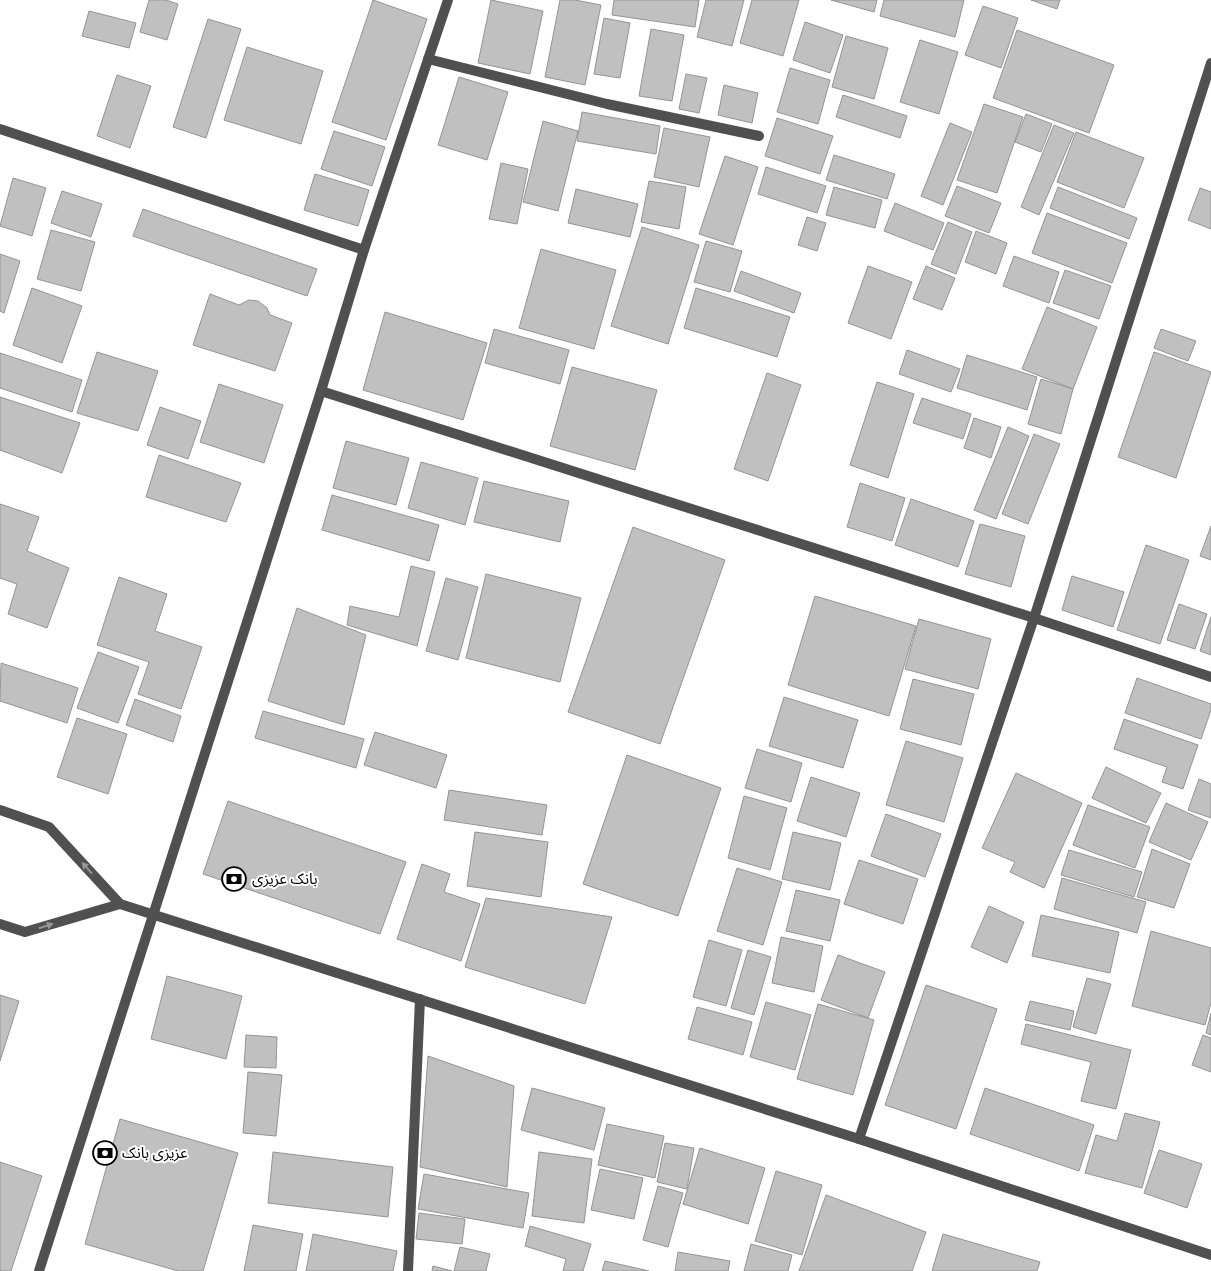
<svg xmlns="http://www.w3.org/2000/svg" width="1211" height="1271" font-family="'IBM Plex Sans','Noto Sans Arabic',sans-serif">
	<rect width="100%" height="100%" fill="#fff"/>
	<!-- building -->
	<g fill="#c0c0c0" stroke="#949494">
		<polygon points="149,0 166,0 178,4 167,40 140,32"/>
		<polygon points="373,0 427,19 386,140 332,122"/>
		<polygon points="491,0 543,11 530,74 478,63"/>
		<polygon points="560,0 575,0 601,5 585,85 545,77"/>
		<polygon points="614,0 699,0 695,27 612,15"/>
		<polygon points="706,0 744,0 732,46 697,37"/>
		<polygon points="752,0 799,0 783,56 740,43"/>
		<polygon points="831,0 877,0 874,12"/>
		<polygon points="884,0 964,0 955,37 880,16"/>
		<polygon points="1031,0 1060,0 1057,9"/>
		<polygon points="983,6 1018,18 1001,68 965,55"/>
		<polygon points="89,11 136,23 129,48 82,36"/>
		<polygon points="604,18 630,23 620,78 594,74"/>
		<polygon points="208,19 241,29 206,138 173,127"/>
		<polygon points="805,22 843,35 830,73 793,60"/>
		<polygon points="651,29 684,35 672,101 639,96"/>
		<polygon points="1017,30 1114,65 1089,133 993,98"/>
		<polygon points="846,36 888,48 874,99 832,87"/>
		<polygon points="920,40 958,52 939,114 900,102"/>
		<polygon points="247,47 323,71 301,144 224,120"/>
		<polygon points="790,68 830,80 818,124 777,112"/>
		<polygon points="686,74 707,78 699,113 679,109"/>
		<polygon points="117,75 151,86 130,148 97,136"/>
		<polygon points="459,77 508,92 487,160 438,145"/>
		<polygon points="724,85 758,93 752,123 718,115"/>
		<polygon points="843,95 907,116 900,138 836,117"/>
		<polygon points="984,104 1023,117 997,193 957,180"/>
		<polygon points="582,112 660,126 656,154 577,141"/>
		<polygon points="1026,114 1052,124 1041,152 1015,142"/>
		<polygon points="777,118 833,136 820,174 765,156"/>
		<polygon points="543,121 578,131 558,211 523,202"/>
		<polygon points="950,123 972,132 943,205 921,196"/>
		<polygon points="1054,125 1074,133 1039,215 1021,207"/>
		<polygon points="664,128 710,137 699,187 654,177"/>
		<polygon points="334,131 385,147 372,186 321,169"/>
		<polygon points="1076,132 1144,158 1124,208 1057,182"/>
		<polygon points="834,155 895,174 887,199 826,180"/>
		<polygon points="725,156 758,167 733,245 699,234"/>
		<polygon points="501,163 528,169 517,224 489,219"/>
		<polygon points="766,167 826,186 817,213 758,194"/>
		<polygon points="315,174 369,190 358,226 304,210"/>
		<polygon points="13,178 46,188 32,236 0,226"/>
		<polygon points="649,181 686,187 679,229 641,222"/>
		<polygon points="957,186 1001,203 989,233 945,216"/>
		<polygon points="834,187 882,200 875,228 826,215"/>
		<polygon points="1058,187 1137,218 1129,239 1050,208"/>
		<polygon points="1200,188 1211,192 1211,229 1188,220"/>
		<polygon points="576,189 638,204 630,237 568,223"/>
		<polygon points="62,191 102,204 91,237 51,223"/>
		<polygon points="895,203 944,223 933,250 884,231"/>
		<polygon points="143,209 317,269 307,296 133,236"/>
		<polygon points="1047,213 1127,243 1112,283 1032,253"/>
		<polygon points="807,217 826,223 817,251 798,245"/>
		<polygon points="948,222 972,232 956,274 931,264"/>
		<polygon points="642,227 699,245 668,344 611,326"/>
		<polygon points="51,230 95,242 81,291 37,279"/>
		<polygon points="976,231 1007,243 996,274 965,262"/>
		<polygon points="706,241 742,251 730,292 694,282"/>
		<polygon points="541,249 616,270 594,349 519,328"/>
		<polygon points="0,254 20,261 4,313 0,311"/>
		<polygon points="1014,256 1059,272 1049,303 1003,286"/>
		<polygon points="868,266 912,282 891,339 848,323"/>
		<polygon points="926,266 955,278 942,310 913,299"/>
		<polygon points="1065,270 1111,286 1099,319 1053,303"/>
		<polygon points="741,271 801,293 794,313 734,291"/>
		<polygon points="32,288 82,306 62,363 13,345"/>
		<polygon points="696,288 790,317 777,357 684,328"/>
		<polygon points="210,294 239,305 249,300 258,301 267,308 270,315 292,323 275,371 193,345"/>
		<polygon points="1047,307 1097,327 1073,389 1022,369"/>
		<polygon points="385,312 487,343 463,420 363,390"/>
		<polygon points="494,329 569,350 560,384 485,363"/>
		<polygon points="1161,329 1196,341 1188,361 1154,348"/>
		<polygon points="907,350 960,369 951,392 899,374"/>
		<polygon points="97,352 158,371 138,431 77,413"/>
		<polygon points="1154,352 1211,372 1176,478 1118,457"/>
		<polygon points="0,353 82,380 72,412 0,388"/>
		<polygon points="967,355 1037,377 1027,410 957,388"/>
		<polygon points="572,367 657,390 635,470 550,446"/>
		<polygon points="767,373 801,385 768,481 734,469"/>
		<polygon points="1041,379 1073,389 1061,434 1028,424"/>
		<polygon points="877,382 914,394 888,478 850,465"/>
		<polygon points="219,384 283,405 264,463 200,442"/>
		<polygon points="0,397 80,423 62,473 0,450"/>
		<polygon points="922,398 971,414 963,439 913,423"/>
		<polygon points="160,407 201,421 188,459 147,445"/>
		<polygon points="974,418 1001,427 991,458 964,448"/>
		<polygon points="1008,427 1029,436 996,519 974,510"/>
		<polygon points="1034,434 1060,444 1028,524 1002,514"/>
		<polygon points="346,441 409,458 396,505 333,488"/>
		<polygon points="159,455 241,483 226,522 146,497"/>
		<polygon points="421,462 478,478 465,525 408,508"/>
		<polygon points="484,481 569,501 560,542 474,522"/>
		<polygon points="860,483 905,498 892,541 847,527"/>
		<polygon points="332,495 439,525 429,561 322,530"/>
		<polygon points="911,499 974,521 958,567 895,545"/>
		<polygon points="0,504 39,517 27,551 69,568 47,628 8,614 17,584 0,578"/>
		<polygon points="980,524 1025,536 1011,587 965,574"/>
		<polygon points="1211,526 1211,560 1200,556"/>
		<polygon points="633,527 725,560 660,744 568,712"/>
		<polygon points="1146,545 1189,560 1160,644 1117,630"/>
		<polygon points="411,566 435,572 417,646 347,625 350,606 399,617"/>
		<polygon points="486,574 581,598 560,682 466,658"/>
		<polygon points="1072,576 1124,592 1113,627 1062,610"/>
		<polygon points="119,577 167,594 155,631 202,647 181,709 138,694 149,662 97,645"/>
		<polygon points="446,578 478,587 458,660 426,651"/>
		<polygon points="815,596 916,626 889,716 788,685"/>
		<polygon points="1179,604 1207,614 1195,649 1167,640"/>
		<polygon points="297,608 366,635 344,725 268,701"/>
		<polygon points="1211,617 1211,655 1200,651"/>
		<polygon points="919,619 991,639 978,689 905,669"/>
		<polygon points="98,652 139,667 118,723 77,708"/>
		<polygon points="1,663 78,688 67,723 0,701"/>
		<polygon points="1137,678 1211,704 1211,710 1201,739 1125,713"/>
		<polygon points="913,679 974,694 961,745 900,729"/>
		<polygon points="784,697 858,720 843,768 769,746"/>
		<polygon points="135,699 181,716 173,742 126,725"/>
		<polygon points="263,711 364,739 356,768 255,738"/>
		<polygon points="77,718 127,734 108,794 57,777"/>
		<polygon points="1124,719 1198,745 1183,789 1162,782 1167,767 1114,749"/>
		<polygon points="375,732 447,755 436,788 364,765"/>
		<polygon points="906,741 963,758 944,822 886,805"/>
		<polygon points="757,749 802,763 791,802 745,788"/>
		<polygon points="627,755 721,788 678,916 583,884"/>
		<polygon points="1106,767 1161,793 1146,823 1092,798"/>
		<polygon points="1016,773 1082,803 1044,888 1010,872 1015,862 982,848"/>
		<polygon points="811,777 860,793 846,837 797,821"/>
		<polygon points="1199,779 1211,784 1211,818 1188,810"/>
		<polygon points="449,790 547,805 542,835 444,820"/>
		<polygon points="744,796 787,808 770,870 728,858"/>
		<polygon points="228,801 406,862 380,934 203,874"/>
		<polygon points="1166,803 1208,822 1191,860 1149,842"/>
		<polygon points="1088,805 1150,827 1135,868 1073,845"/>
		<polygon points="886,814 941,834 925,877 871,856"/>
		<polygon points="475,832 548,842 541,897 467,886"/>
		<polygon points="793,832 841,843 830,890 782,879"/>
		<polygon points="1152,849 1190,864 1174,908 1137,897"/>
		<polygon points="1069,850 1142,872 1134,897 1061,875"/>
		<polygon points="859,860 918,879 903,924 844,904"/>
		<polygon points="422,864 450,874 444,892 480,904 461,961 397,939"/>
		<polygon points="737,868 782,882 763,945 717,931"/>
		<polygon points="1062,878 1146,902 1137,933 1054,909"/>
		<polygon points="796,890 840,900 830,941 786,931"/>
		<polygon points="486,898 612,917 585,1004 465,967"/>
		<polygon points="989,906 1024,922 1007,963 971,947"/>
		<polygon points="1041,915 1119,932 1110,973 1032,956"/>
		<polygon points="1151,931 1211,948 1211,1003 1205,1025 1132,1006"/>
		<polygon points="781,937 823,946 814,992 772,983"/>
		<polygon points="709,940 742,950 726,1006 693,997"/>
		<polygon points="748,950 771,957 754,1015 731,1008"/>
		<polygon points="838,955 885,972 868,1018 821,1000"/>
		<polygon points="167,976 242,996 226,1059 151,1039"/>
		<polygon points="1087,978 1111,984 1096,1034 1073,1027"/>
		<polygon points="926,985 997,1009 956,1129 885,1105"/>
		<polygon points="0,995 19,1001 0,1061"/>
		<polygon points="1030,1001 1074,1011 1070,1030 1025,1020"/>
		<polygon points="766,1002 811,1015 795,1070 750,1057"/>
		<polygon points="818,1004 874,1020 853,1095 797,1079"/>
		<polygon points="697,1007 752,1022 743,1055 688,1039"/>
		<polygon points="1211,1013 1211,1035 1206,1033"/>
		<polygon points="1026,1024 1131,1050 1116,1109 1081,1101 1091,1062 1021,1044"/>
		<polygon points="246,1035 277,1037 276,1068 244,1067"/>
		<polygon points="1203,1035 1211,1038 1211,1072 1192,1065"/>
		<polygon points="428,1056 514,1086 507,1187 420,1167"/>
		<polygon points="248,1072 282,1075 276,1136 243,1133"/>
		<polygon points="532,1088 605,1108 594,1150 521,1130"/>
		<polygon points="985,1088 1094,1125 1079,1171 970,1134"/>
		<polygon points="1125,1113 1160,1122 1142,1188 1085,1173 1096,1135 1117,1141"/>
		<polygon points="120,1119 238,1153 203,1271 178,1271 85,1244"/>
		<polygon points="607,1124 664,1136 655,1178 598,1165"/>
		<polygon points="665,1143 694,1148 687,1189 657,1182"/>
		<polygon points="700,1148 765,1168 748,1224 683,1204"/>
		<polygon points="1159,1150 1202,1164 1187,1208 1144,1193"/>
		<polygon points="273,1152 393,1167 388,1217 268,1203"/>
		<polygon points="539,1152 592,1159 584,1223 532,1216"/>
		<polygon points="0,1162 42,1176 11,1271 0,1271"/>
		<polygon points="600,1169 643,1178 634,1219 591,1210"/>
		<polygon points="776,1171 822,1185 802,1255 755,1241"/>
		<polygon points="424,1174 529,1193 523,1228 418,1209"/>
		<polygon points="658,1186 683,1193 668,1247 643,1240"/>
		<polygon points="826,1195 926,1232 912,1271 799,1271"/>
		<polygon points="419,1213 465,1219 462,1244 416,1239"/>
		<polygon points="253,1225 303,1234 296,1271 244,1271"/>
		<polygon points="530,1226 591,1244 583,1271 563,1271 566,1259 525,1246"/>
		<polygon points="313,1234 397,1251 393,1271 306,1271"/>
		<polygon points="943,1234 1040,1262 1037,1271 932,1271"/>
		<polygon points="751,1244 792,1255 788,1271 744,1271"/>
		<polygon points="460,1247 490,1254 486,1271 454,1271"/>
		<polygon points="678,1252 730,1261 728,1271 675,1271"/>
		<polygon points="605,1261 649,1271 602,1271"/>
		<polygon points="433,1266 452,1271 432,1271"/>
	</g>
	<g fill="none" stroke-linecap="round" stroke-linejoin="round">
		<!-- minor -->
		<g stroke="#505050" stroke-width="10">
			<polyline points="428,59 607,104 759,136"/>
			<polyline points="0,129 364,250"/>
			<polyline points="321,391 1034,618 1211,677"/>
			<polyline points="859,1139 1034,618 1211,63"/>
			<polyline points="39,1271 321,391 364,250 448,0"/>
			<polyline points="408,1271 420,999"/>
		</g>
		<!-- tertiary -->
		<g stroke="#505050" stroke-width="10">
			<polyline points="0,810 49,827 120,904 859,1139 1211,1255"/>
			<polyline points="0,924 25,932 120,904"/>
		</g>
	</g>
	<!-- one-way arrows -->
	<defs><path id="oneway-solid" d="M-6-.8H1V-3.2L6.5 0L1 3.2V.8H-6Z" transform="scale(1.25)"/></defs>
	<g fill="#969696">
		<use href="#oneway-solid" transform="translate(87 868) rotate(-132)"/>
		<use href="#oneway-solid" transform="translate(46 926) rotate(-17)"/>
	</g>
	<!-- icons -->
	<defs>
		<g id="bank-ring" transform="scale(1.25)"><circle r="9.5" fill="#fff" stroke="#000" stroke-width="1.5"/><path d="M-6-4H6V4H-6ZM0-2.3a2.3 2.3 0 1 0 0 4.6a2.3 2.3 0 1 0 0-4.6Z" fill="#000"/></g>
	</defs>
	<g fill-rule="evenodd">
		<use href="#bank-ring" x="234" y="879"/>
		<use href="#bank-ring" x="105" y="1153"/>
	</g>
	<g text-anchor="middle" stroke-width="4" stroke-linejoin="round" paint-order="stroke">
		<!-- poi labels -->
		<g font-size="15" fill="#000" stroke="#fff" text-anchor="start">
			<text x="252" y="884">بانک عزیزی</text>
			<text x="122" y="1158">عزیزی بانک</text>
		</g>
	</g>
</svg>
